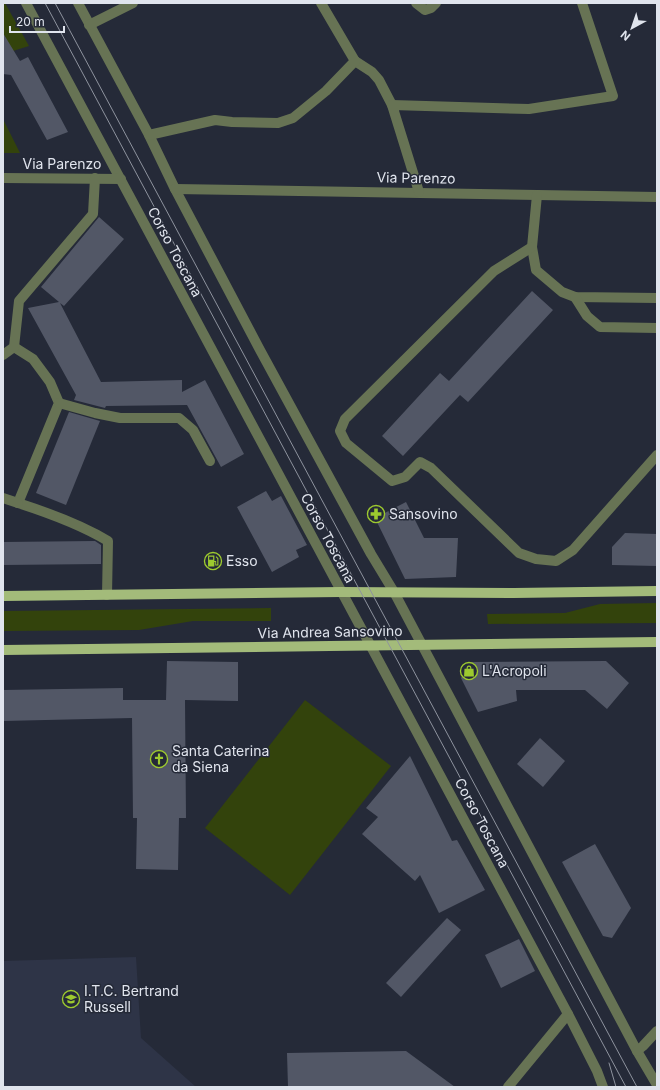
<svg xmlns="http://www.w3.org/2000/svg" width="660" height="1090" font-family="Inter,sans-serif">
	<rect width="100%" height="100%" fill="#252a38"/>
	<!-- built -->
	<polygon fill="#2e3447" points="136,957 141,1038 196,1087 3,1087 3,961"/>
	<!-- green -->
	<g fill="#33430c">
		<polygon points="5,3 29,46 13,51 3,50 3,4"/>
		<polygon points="3,119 20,153 3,153"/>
		<polygon points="657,603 657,623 488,624 487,614 565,613 600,604"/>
		<polygon points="271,608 271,621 193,621 139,630 3,631 3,611"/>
		<polygon points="305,700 391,766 290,895 205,828"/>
	</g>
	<!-- building -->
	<g fill="#525766">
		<polygon points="3,33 20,61 28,57 68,132 47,140 11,75 3,74"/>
		<polygon points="99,217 124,239 64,306 60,303 101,382 182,380 182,392 205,380 244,454 221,467 187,405 106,406 105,408 74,400 76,395 28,308 59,302 41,287"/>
		<polygon points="532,291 553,310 468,402 460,395 403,456 382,436 440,373 449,381"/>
		<polygon points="69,412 100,421 66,505 36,493"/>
		<polygon points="266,491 272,501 281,496 307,545 296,550 299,557 272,572 237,507"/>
		<polygon points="406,502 424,538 458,538 456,577 405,579 375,518"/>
		<polygon points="625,533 657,534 657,566 612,565 612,547"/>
		<polygon points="95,541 101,545 101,564 3,565 3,542"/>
		<polygon points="167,661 238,662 238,701 185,700 186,818 179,818 178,870 136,869 137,818 133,818 132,718 3,721 3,690 123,688 123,700 166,700"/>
		<polygon points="606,661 629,683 607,709 585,690 516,690 517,701 478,712 461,678 470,662"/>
		<polygon points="540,738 565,761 543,787 517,764"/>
		<polygon points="410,756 452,841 457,840 485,890 439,913 420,875 415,881 362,834 378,817 366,808"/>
		<polygon points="595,844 631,908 612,938 603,936 562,862"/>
		<polygon points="447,918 461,930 401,997 386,983"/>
		<polygon points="519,939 535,971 501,988 485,955"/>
		<polygon points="406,1051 455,1087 288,1087 287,1053"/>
	</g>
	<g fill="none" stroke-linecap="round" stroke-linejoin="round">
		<!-- minor -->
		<g stroke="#677354" stroke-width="10">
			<polyline points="26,3 568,1014 597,1071 603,1087"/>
			<polyline points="78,3 149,135 175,189 260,350 371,554 394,592 637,1051 657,1085"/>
			<polyline points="416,3 425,10 431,8 436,3"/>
			<polyline points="89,25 133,3"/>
			<polyline points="355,61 372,72 379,80 392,105"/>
			<polyline points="149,135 215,120 232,122 278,123 293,118 326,91 355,61 321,3"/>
			<polyline points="3,178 121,179"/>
			<polyline points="175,189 657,197"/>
			<polyline points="419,192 392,105 529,109 613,96 582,3"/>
			<polyline points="537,195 532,247 536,270 562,292 575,297 657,298"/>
			<polyline points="532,247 494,271 345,419 340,431 346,443 392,481 405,477 420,462 431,468 519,553 536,559 556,561 573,550 657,455"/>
			<polyline points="575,297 587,316 600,327 657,328"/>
			<path d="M 14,347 L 33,359 L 50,382 L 59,403 L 18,503 C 49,513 80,524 108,541 L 107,595"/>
			<polyline points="3,355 14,347 19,301 93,214 95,178"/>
			<polyline points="59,403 95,413 120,418 179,418 193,430 210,461"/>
			<polyline points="3,498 18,503"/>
			<polyline points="637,1051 643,1046 657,1031"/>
			<polyline points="508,1087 568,1014"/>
		</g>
		<!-- major -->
		<g stroke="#a3bb7a" stroke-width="10">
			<polyline points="3,596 341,592 514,593 657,591"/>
			<path d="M 3,650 C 221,648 439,644 657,642"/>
		</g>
		<!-- tram -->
		<g stroke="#8e939e" stroke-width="1">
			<polyline points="45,3 626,1087"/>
			<polyline points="55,3 637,1087"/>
			<polyline points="609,1063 616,1087"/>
		</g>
	</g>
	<!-- icons -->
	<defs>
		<g id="pharmacy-ring" transform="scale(0.9)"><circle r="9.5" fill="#252a38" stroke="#9dca2f" stroke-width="1.5"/><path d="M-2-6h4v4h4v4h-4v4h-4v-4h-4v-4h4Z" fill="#9dca2f"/></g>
		<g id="fuel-ring" transform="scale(0.9)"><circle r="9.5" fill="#252a38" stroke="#9dca2f" stroke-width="1.5"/><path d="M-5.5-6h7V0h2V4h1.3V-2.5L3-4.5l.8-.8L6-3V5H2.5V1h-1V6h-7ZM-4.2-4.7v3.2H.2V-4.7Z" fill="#9dca2f"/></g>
		<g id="shop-ring" transform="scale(0.9)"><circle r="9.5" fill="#252a38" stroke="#9dca2f" stroke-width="1.5"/><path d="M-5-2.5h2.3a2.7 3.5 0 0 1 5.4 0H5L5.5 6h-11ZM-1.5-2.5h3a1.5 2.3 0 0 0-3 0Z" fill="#9dca2f"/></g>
		<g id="church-ring" transform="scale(0.9)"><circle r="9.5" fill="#252a38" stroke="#9dca2f" stroke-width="1.5"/><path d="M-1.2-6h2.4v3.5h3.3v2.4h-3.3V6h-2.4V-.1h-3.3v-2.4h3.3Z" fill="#9dca2f"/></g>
		<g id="school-ring" transform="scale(0.9)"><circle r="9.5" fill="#252a38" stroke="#9dca2f" stroke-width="1.5"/><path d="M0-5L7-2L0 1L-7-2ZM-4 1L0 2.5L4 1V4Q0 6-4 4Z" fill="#9dca2f"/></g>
	</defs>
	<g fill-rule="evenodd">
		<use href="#pharmacy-ring" x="376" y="514"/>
		<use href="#fuel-ring" x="213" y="561"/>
		<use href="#shop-ring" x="469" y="671"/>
		<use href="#church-ring" x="159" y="759"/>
		<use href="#school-ring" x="71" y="999"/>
	</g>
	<g text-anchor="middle" stroke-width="3" stroke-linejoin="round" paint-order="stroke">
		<!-- street labels -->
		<g font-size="14" fill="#e0e4ed" stroke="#252a38">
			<text x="62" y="169">Via Parenzo</text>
			<text transform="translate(416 178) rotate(1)" y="5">Via Parenzo</text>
			<text transform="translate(175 252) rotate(62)" y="5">Corso Toscana</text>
			<text transform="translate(328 538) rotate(62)" y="5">Corso Toscana</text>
			<text transform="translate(330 632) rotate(-1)" y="5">Via Andrea Sansovino</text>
			<text transform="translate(482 823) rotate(62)" y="5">Corso Toscana</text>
		</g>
		<!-- poi labels -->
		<g font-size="14" fill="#e0e4ed" stroke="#252a38" text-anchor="start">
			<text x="389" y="519">Sansovino</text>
			<text x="226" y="566">Esso</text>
			<text x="482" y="676">L'Acropoli</text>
			<text x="172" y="756">Santa Caterina<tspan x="172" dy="16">da Siena</tspan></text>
			<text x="84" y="996">I.T.C. Bertrand<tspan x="84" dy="16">Russell</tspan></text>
		</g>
	</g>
	<!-- border -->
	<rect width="660" height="1090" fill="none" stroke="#e0e4ed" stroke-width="8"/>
	<!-- north arrow -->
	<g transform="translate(632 28) rotate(220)" stroke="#252a38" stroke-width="3" paint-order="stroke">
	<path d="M0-3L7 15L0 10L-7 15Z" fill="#e0e4ed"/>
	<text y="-6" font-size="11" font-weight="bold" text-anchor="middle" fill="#e0e4ed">N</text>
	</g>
	<!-- scale -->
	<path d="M10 26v6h54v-6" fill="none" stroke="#e0e4ed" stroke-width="2"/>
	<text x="16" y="26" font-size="12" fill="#e0e4ed" stroke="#252a38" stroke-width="3" paint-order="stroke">20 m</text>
</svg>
